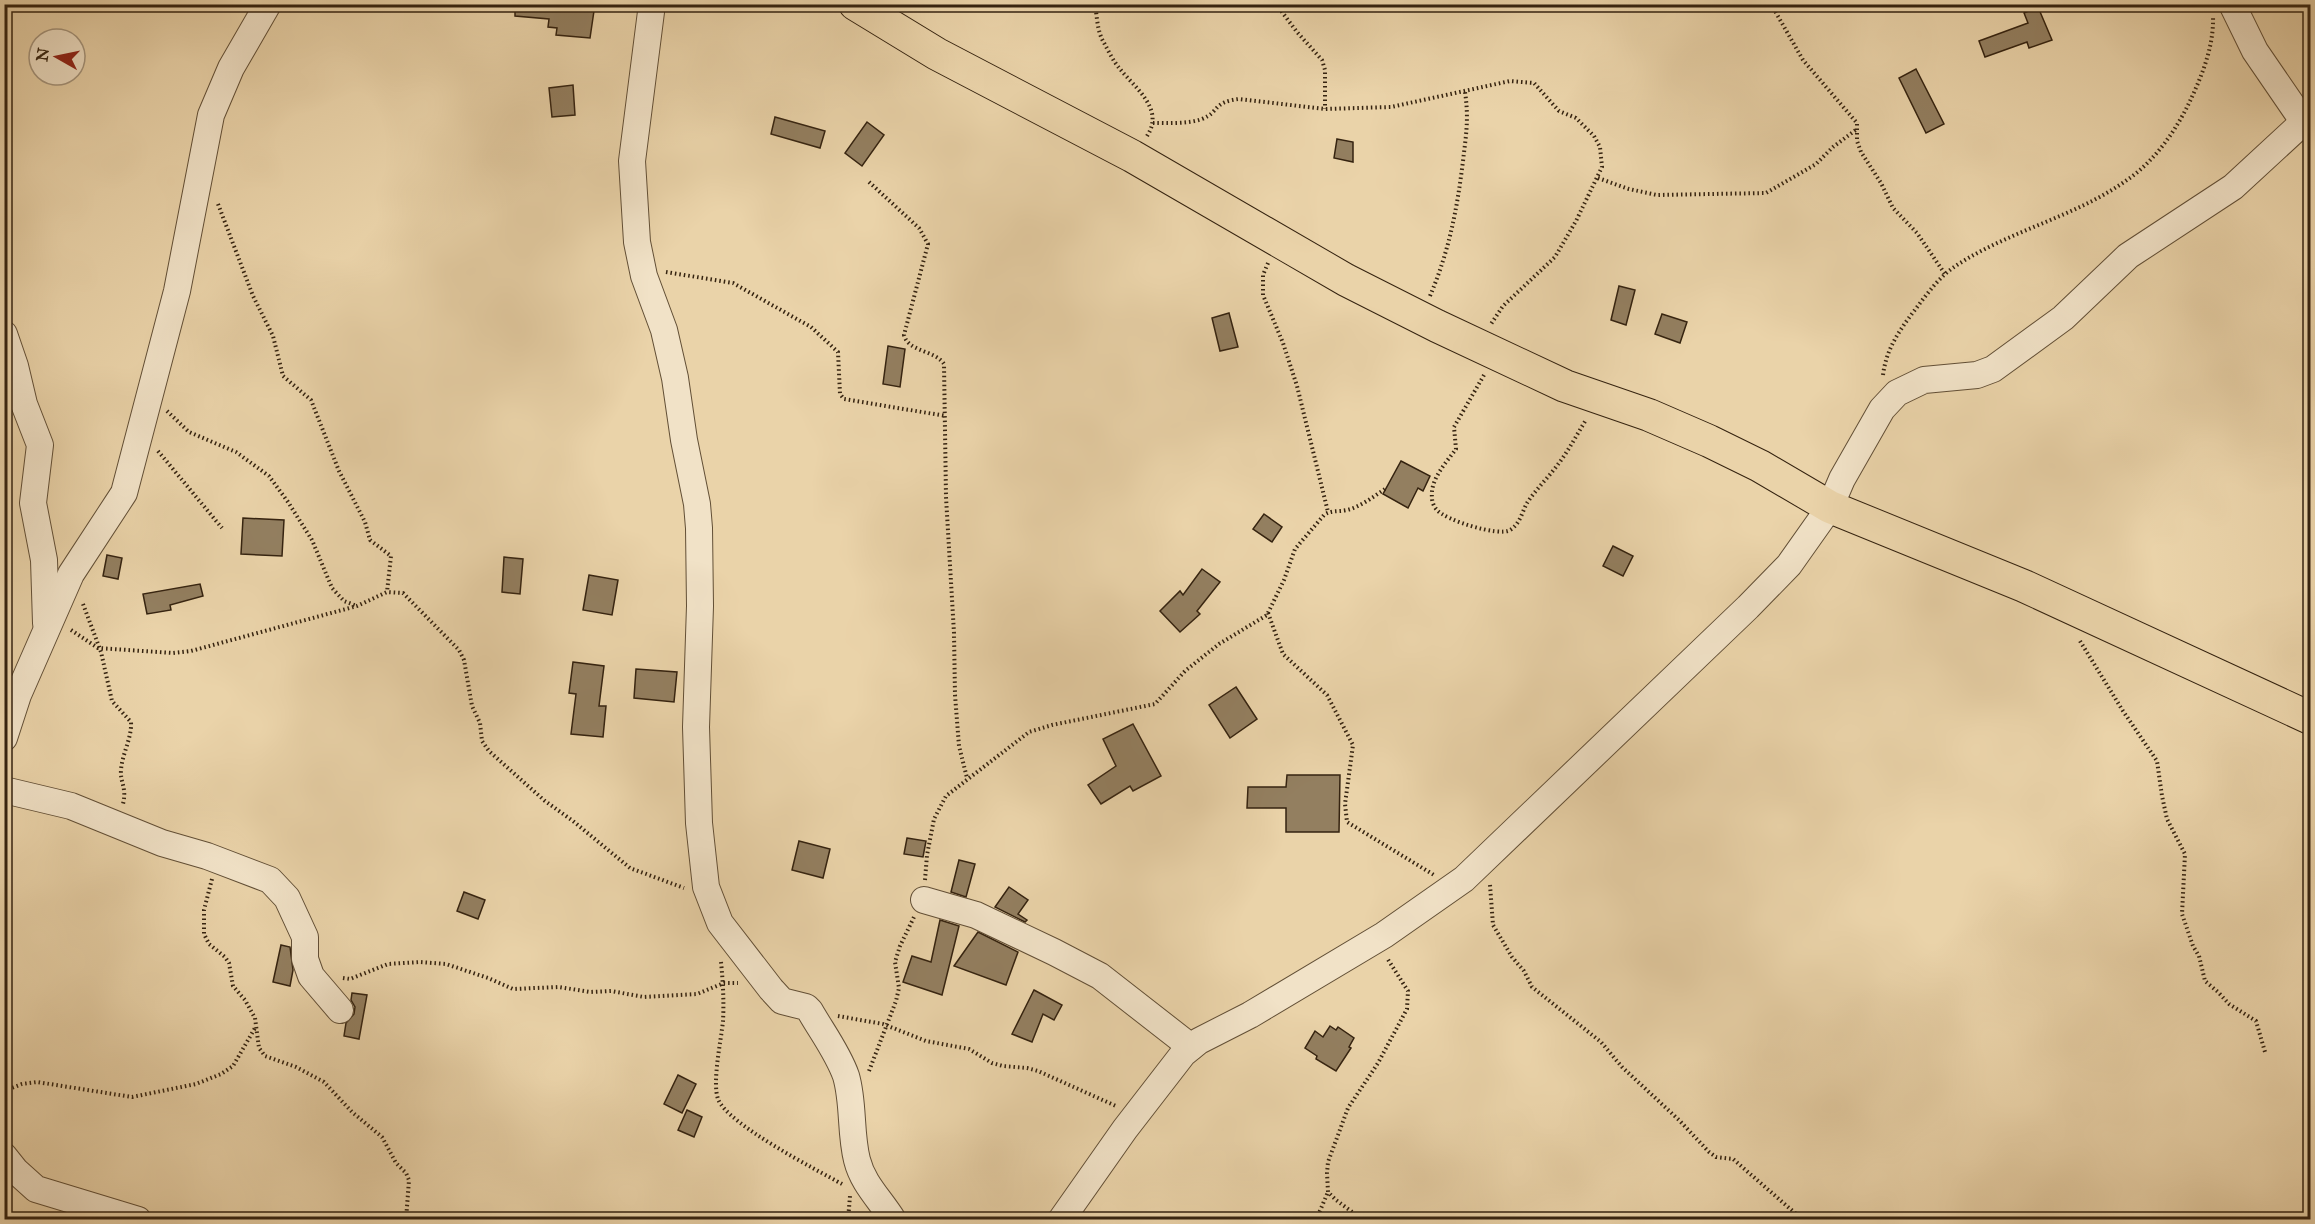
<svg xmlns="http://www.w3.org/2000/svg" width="2315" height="1224" font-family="'IM FELL Great Primer',serif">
	<rect width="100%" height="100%" fill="#ead3a9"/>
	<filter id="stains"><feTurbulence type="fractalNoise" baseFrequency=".00333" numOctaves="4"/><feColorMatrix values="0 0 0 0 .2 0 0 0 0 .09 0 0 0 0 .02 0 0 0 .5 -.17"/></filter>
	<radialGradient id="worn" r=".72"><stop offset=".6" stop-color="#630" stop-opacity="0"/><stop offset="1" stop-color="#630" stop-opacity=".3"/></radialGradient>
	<!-- building -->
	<g fill="#937f60" stroke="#352310" stroke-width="1.5">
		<polygon points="515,4 595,4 590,38 556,35 557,28 548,27 549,19 515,16"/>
		<polygon points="2038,7 2052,40 2029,48 2027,42 1985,57 1979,41 2028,23 2024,13"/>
		<polygon points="1916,69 1944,124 1926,133 1899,78"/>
		<polygon points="573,85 575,115 552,117 549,88"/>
		<polygon points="775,117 825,131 820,148 771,134"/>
		<polygon points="867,122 884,135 862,166 845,153"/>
		<polygon points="1337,139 1353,142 1353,162 1334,158"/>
		<polygon points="1619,286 1635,290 1626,325 1611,320"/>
		<polygon points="1229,313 1238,347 1220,351 1212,318"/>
		<polygon points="1662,314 1687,322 1680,343 1655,334"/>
		<polygon points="888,346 905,349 900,387 883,384"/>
		<polygon points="1401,461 1430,476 1423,491 1418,488 1408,508 1383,494"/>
		<polygon points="1264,514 1282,527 1272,542 1253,529"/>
		<polygon points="243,518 284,520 282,556 241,554"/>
		<polygon points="1613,546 1633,556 1623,576 1603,566"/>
		<polygon points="107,555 122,558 118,579 103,576"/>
		<polygon points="504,557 523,559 520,594 502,592"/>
		<polygon points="1202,569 1220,582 1197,611 1200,614 1180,632 1160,611 1180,591 1183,595"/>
		<polygon points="589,575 618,580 612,615 583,610"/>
		<polygon points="200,584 203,596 170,605 171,610 147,614 143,594"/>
		<polygon points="573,662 604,666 599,706 606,706 603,737 571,734 576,694 569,693"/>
		<polygon points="636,669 677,672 674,702 634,698"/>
		<polygon points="1236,687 1257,719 1230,738 1209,705"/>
		<polygon points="1133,724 1161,776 1133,791 1130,786 1101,804 1088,785 1116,766 1103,739"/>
		<polygon points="1287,775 1340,775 1339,832 1286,832 1286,808 1247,808 1248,787 1286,787"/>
		<polygon points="907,838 926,841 923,857 904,854"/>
		<polygon points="799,841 830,849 823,878 792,870"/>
		<polygon points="959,860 975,864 966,897 951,892"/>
		<polygon points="1009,887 1028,900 1018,914 1027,920 1025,922 995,907"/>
		<polygon points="464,892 485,900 478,919 457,911"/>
		<polygon points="940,920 959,926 942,995 903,982 912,956 931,962"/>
		<polygon points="978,932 1018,952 1006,985 954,966"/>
		<polygon points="281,945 290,947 293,970 290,986 273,982"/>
		<polygon points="1034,990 1062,1005 1054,1020 1043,1014 1032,1042 1012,1034"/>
		<polygon points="352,993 367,995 359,1039 344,1036 346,1023 354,1014 355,1007 351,1000"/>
		<polygon points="1330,1026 1336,1030 1338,1027 1354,1038 1349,1047 1351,1048 1336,1071 1316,1059 1317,1056 1305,1048 1315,1031 1323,1037"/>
		<polygon points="678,1075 696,1084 682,1113 664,1104"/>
		<polygon points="687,1110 702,1117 694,1137 678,1130"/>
	</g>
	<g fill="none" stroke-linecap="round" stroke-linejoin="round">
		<!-- minor casing -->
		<g stroke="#624f36" stroke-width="28">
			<g id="minor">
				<path d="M 652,4 L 632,161 L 637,242 L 644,276 L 664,330 L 675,378 L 684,440 L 697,504 L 699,528 L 700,606 L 696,727 L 699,823 L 706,887 L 720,923 L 771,989 L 782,1001 L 806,1007 L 810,1011 C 822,1032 838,1053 846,1076 C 854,1103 850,1133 857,1160 C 863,1184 880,1199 893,1220"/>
				<polyline points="2232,4 2255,51 2303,121"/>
				<polyline points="4,334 15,366 24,404 40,445 33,503 44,560 46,623"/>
				<polyline points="4,738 18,695 71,574 124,493 177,291 211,115 231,68 268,4"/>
				<polyline points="4,790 71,806 162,843 207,856 270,880 287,898 305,937 305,959 311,976 340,1010"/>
				<polyline points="924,900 976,915 1054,952 1100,976 1191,1047"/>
				<polyline points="4,1156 16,1171 36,1189 138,1220"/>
				<polyline points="1061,1220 1125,1129 1183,1054 1199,1041 1250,1015 1384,935 1464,879 1748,607 1789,565 1830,507 1842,479 1882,409 1897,393 1924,380 1977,375 1993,369 2063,318 2128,256 2233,187 2310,116"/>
			</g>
		</g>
		<!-- major casing -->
		<g stroke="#352310" stroke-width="34">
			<polyline id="major" points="855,4 937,54 1132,156 1346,280 1437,326 1565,386 1649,415 1709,441 1760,466 1830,507 2024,586 2310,718"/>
		</g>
		<!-- path -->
		<g stroke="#352310" stroke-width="4" stroke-dasharray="1.5 3" stroke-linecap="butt">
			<path d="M 1095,4 C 1097,16 1097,30 1103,41 C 1108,50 1113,61 1120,69 C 1135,88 1165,109 1147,136"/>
			<polyline points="1276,4 1297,32 1322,60 1325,70 1325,109"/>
			<polyline points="1771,4 1803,60 1857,123 1857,141 1861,152 1881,183 1893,208 1917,233 1945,274"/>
			<path d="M 1153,123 C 1168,123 1187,124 1202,119 C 1220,112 1212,102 1239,99 L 1325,109 L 1391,107 L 1510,81 L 1534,83 L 1559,111 L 1576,118 L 1594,136 L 1600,147 L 1602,167 L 1576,221 L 1555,257 L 1503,306 L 1491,324"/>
			<polyline points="1598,178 1629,189 1657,195 1766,193 1816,164 1833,147 1857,129"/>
			<path d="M 869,182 L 919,228 L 928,244 L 904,335 C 908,352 935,350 944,364 L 946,497 L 954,633 L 955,695 L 959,746 L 967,778"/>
			<polyline points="218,204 253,296 273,336 283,376 311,400 339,471 365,522 370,540 391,556 387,592"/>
			<polyline points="1268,263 1263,275 1263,295 1283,343 1297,386 1328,512"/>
			<polyline points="666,272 733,283 811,327 838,352 840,394 844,399 946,416"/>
			<path d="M 1430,296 C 1449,251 1457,210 1463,161 C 1466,135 1469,119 1465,92"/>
			<path d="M 1484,375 L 1454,427 L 1456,449 C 1446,463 1430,479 1432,498 C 1432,502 1434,507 1437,510 C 1445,520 1499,537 1510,530 C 1520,524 1522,512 1527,503 C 1536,489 1549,477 1559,463 C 1569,450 1577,434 1586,420"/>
			<path d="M 1883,375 C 1886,351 1897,334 1911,315 C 1925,297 1938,277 1957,265 C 2011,230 2075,217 2127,180 C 2155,161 2177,129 2191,99 C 2203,73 2214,45 2213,16"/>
			<polyline points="167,411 189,432 236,452 269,476 288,502 312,540 332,588 344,601 357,606"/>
			<polyline points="158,451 222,528"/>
			<path d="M 83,604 L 101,652 L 112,701 L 131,722 C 132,738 122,754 121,770 C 120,783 127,787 123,804"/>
			<polyline points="1268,613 1283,654 1327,695 1353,745 1345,804 1347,822 1434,875"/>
			<polyline points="71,630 98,648 173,653 191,651 357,606 387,592 403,593 459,650 464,660 472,706 480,723 482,741 489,751 545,801 573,821 630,868 684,888"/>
			<polyline points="2080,641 2123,711 2157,761 2162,796 2167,819 2185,854 2182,914 2193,946 2199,956 2205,981 2218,992 2229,1004 2256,1021 2265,1052"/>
			<polyline points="212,879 204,910 204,934 209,944 225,957 229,963 233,986 245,1000 255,1018 259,1048 265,1056 296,1067 324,1082 352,1112 382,1137 396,1163 406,1173 409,1180 406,1220"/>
			<path d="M 925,880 L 927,855 L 934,819 L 946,796 L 1029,732 L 1052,725 L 1155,704 L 1185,671 L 1219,644 L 1267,615 L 1284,580 L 1295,549 L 1324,515 C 1331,510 1338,512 1347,510 C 1360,507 1373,497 1385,489"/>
			<polyline points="1490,885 1493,925 1512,957 1524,971 1532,987 1601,1042 1622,1067 1679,1120 1709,1152 1716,1157 1733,1159 1803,1220"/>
			<path d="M 721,962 C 723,982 724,1001 723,1021 C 721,1041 712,1082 718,1099 C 727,1124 817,1170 842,1184"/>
			<polyline points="343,978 350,979 388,964 420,962 446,964 488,978 513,989 559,987 590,992 611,991 644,997 697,994 724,983 738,983"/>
			<polyline points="838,1016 883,1024 926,1041 969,1049 992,1063 1003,1066 1027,1068 1038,1071 1116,1106"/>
			<polyline points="869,1071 896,1001 899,988 895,962 900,946 914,917"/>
			<polyline points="4,1091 22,1084 37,1082 132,1097 196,1084 221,1074 233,1066 255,1028"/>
			<polyline points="848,1220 850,1196"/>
			<polyline points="1316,1220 1328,1192"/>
			<polyline points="1363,1220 1336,1200 1328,1192 1327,1173 1328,1162 1348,1108 1378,1063 1407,1009 1408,991 1387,958"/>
		</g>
		<!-- minor -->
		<use href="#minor" stroke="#f1e2c7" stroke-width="26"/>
		<!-- major -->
		<use href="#major" stroke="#ead3a9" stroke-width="32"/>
	</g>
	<!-- margin -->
	<rect width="2315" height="1224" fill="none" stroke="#ead3a9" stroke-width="24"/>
	<rect x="6" y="6" width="2303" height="1212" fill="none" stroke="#352310" stroke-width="3"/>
	<rect x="12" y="12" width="2291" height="1200" fill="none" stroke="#352310" stroke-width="1.5"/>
	<!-- north arrow -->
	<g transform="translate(57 57) rotate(279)"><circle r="28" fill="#f1e2c7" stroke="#a6967e" stroke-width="1.5"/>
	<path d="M0-4.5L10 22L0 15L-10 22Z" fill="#8f2418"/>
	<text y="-9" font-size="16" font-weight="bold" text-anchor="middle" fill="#352310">N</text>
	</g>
	<rect width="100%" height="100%" filter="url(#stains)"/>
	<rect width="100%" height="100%" fill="url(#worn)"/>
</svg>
